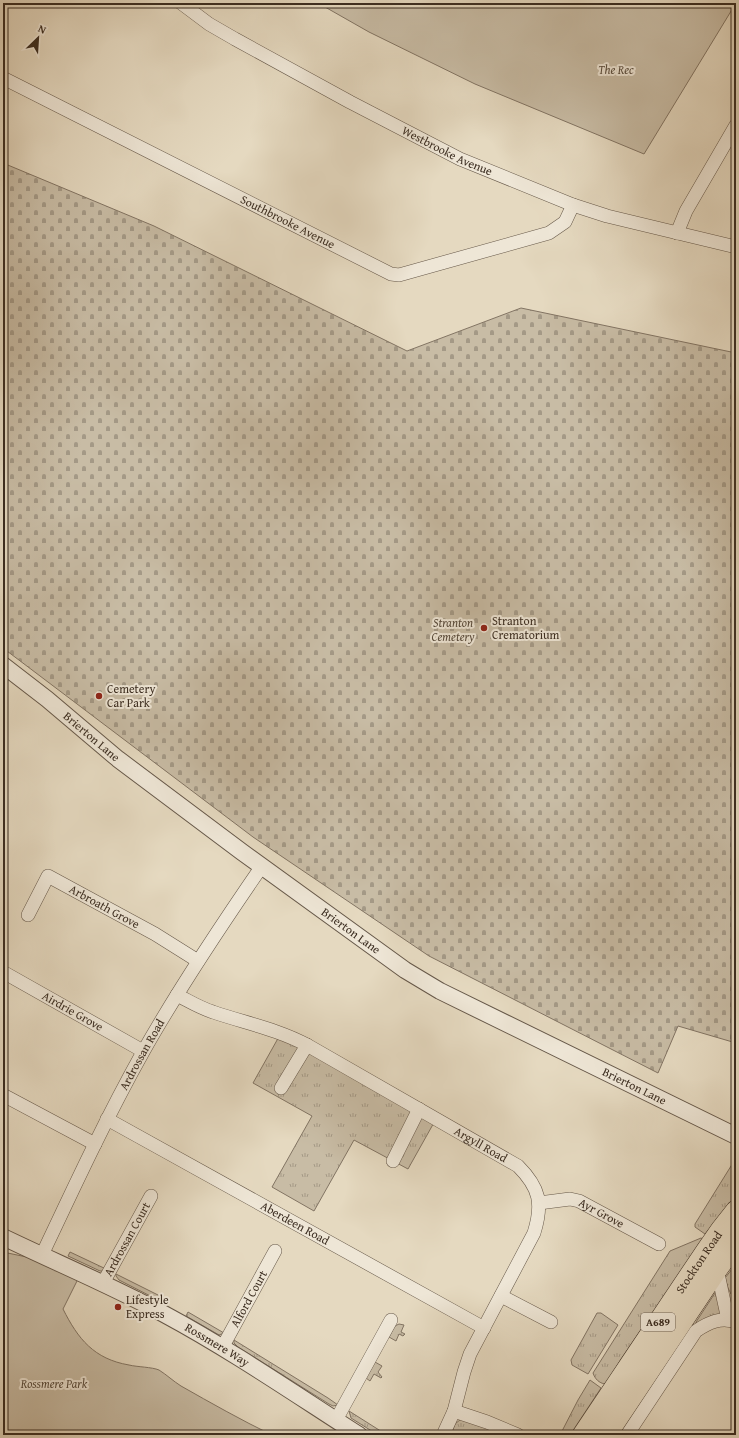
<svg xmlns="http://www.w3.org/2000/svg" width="739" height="1438" font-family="'Gentium Book Plus',serif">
	<defs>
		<pattern id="grass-tufts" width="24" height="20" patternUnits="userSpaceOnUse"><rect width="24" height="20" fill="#c8bca5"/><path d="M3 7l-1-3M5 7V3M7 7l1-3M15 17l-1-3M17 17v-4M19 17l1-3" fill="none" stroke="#a49986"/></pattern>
		<pattern id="cemetery-stones" width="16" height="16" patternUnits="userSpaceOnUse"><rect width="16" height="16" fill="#c8bca5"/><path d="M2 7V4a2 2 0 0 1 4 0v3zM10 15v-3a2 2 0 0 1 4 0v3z" fill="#a49986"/></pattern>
	</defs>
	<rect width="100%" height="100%" fill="#e5d9c0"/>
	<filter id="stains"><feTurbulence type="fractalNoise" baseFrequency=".005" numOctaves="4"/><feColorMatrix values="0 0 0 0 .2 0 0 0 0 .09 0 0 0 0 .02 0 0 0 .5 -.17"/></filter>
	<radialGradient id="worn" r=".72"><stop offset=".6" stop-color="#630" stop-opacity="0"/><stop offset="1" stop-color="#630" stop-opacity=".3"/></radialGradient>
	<!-- grass -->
	<g fill="url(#grass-tufts)" stroke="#827463">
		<polygon points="281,1033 436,1119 408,1169 354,1140 314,1211 272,1187 312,1116 253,1083"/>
		<polygon points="736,1158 736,1197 705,1234 695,1227 695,1224"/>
		<path d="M 701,1238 L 703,1239 L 621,1359 L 607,1383 L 605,1384 C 599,1383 595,1379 593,1373 L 670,1251 Z"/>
		<polygon points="70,1252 106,1269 103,1271 100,1271 68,1256"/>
		<path d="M 736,1264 C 736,1274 738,1287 731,1294 L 728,1288 L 725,1278 Z"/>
		<polygon points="116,1274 166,1299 164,1303 119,1280 116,1276"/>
		<polygon points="717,1290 726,1316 696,1323 696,1322"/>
		<polygon points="188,1312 224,1333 219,1335 186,1316"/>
		<polygon points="597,1313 601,1313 618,1325 588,1374 572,1365 571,1360"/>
		<polygon points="399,1324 404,1325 401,1332 405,1334 403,1336 399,1334 396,1341 389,1337 395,1326"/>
		<polygon points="234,1340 328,1398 338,1405 333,1406 329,1404 238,1347 234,1343"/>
		<polygon points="375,1362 382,1366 378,1372 382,1377 381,1378 374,1374 370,1381 366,1378"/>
		<polygon points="590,1380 601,1388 570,1435 560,1435 578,1400"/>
		<polygon points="349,1411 387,1435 378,1435 351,1418"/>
		<polygon points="461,1419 513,1435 451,1435 455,1424"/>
	</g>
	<!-- cemetery -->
	<polygon fill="url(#cemetery-stones)" stroke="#827463" points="3,163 154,226 407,351 521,308 736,353 736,1043 678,1026 658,1073 429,956 253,837 3,648"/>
	<!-- green -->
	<g fill="#c8bca5" stroke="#827463">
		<polygon points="318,3 736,3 644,154 475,84 369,32"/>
		<path d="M 3,1252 L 36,1259 L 78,1279 L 63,1309 C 78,1339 94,1359 129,1365 C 137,1367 152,1367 159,1370 C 167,1375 173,1381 181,1386 C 211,1403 241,1420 272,1435 L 3,1435 Z"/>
	</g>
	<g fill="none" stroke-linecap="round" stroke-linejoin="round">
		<!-- minor casing -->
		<g stroke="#665849" stroke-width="14">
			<g id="minor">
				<path id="s1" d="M 181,3 L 209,24 L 235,39 L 350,102 L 460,159 L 573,205 L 607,216 L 736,247"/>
				<path id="s2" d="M 3,78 L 391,274 L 399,275 L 549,233 L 565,222 L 573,205"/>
				<polyline points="677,233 686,211 736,125"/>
				<path id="s3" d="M 28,915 L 48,876 L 155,934 L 198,961"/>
				<path id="s4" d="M 3,972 L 143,1051"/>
				<path id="s5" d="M 177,995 C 189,1001 200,1008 213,1012 C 245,1023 277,1029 307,1045 L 518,1166 C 540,1188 543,1204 534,1233 L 470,1354 L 464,1372 L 454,1411 L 443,1435"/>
				<polyline points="281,1088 307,1045"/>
				<polyline points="3,1095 95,1144"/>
				<path id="s6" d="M 107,1119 L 484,1328"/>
				<polyline points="393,1161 419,1109"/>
				<path id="s7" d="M 539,1203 L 570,1199 L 579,1201 L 659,1244"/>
				<path id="s8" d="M 42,1255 C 74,1187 106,1118 143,1052 C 179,988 220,927 262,866"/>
				<polyline points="717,1269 728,1320"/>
				<path id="s9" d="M 103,1283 L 151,1196"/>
				<polyline points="501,1296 551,1322"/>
				<path id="s10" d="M 222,1348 L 275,1251"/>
				<polyline points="454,1411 487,1422 518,1435"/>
				<polyline points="336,1420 391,1320"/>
				<path d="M 627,1435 L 696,1331 C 709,1322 721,1317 736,1322"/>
			</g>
		</g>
		<!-- tertiary casing -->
		<g stroke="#665849" stroke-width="18">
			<g id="tertiary">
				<path id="s11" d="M 3,665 L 47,699 L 118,759 L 242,852 L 405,970 L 440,991 L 736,1136"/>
				<path id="s12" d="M 3,1237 C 57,1263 112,1286 164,1314 C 231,1350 295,1394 359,1435"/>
			</g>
		</g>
		<!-- trunk casing -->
		<g stroke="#3b2d21" stroke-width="22">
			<g id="trunk">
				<path id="s13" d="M 583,1435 L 707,1250 L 721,1230 L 736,1211"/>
				<polyline points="606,1435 717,1269 736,1243"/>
			</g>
		</g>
		<!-- minor -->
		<use href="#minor" stroke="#eee6d6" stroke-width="13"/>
		<!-- tertiary -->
		<use href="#tertiary" stroke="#eee6d6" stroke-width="16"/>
		<!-- trunk -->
		<use href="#trunk" stroke="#e5d9c0" stroke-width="21"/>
	</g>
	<!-- markers -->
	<g fill="#8f2418" stroke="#eee6d6" stroke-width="1.5">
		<circle cx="484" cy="628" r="4"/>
		<circle cx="99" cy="696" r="4"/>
		<circle cx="118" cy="1307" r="4"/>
	</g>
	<g text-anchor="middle" stroke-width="4" stroke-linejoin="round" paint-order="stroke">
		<!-- shield labels -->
		<rect fill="#eee6d6" stroke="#716457" stroke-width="1" x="641" y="1313" width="34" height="18" rx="3"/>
		<g font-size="11" font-weight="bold" fill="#3b2d21">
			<text x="658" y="1326">A689</text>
		</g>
		<!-- park labels -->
		<g font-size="12" font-style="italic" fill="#574a3b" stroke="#eee6d6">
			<text x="616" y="74">The Rec</text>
			<text x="453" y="627">Stranton<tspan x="453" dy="14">Cemetery</tspan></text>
			<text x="54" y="1388">Rossmere Park</text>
		</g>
		<!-- street labels -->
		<g font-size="12" fill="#3b2d21" stroke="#eee6d6">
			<text dy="4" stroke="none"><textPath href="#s1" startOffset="305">Westbrooke Avenue</textPath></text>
			<text dy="4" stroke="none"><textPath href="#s2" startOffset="319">Southbrooke Avenue</textPath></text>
			<text dy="4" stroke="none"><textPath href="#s11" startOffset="114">Brierton Lane</textPath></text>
			<text dy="4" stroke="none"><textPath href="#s3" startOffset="108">Arbroath Grove</textPath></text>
			<text dy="4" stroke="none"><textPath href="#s11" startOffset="438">Brierton Lane</textPath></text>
			<text dy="4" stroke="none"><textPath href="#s4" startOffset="80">Airdrie Grove</textPath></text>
			<text dy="4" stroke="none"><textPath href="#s8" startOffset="224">Ardrossan Road</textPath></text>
			<text dy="4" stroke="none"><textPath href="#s11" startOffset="762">Brierton Lane</textPath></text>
			<text dy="4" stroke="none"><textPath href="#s5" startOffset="340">Argyll Road</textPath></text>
			<text dy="4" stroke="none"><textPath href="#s7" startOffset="66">Ayr Grove</textPath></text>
			<text dy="4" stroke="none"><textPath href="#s6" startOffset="215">Aberdeen Road</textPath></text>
			<text dy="4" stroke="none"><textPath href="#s9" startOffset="50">Ardrossan Court</textPath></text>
			<text dy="4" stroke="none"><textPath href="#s13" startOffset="208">Stockton Road</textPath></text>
			<text dy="4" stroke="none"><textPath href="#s10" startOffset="56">Alford Court</textPath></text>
			<text dy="4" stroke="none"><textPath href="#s12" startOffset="240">Rossmere Way</textPath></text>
		</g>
		<!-- poi labels -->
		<g font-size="12" fill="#3b2d21" stroke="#eee6d6" text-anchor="start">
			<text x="492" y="625">Stranton<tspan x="492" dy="14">Crematorium</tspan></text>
			<text x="107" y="693">Cemetery<tspan x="107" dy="14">Car Park</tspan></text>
			<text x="126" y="1304">Lifestyle<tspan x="126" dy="14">Express</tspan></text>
		</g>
	</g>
	<!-- margin -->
	<rect width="739" height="1438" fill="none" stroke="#e5d9c0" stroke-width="16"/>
	<rect x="4" y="4" width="731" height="1430" fill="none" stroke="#3b2d21" stroke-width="2"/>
	<rect x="8" y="8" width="723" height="1422" fill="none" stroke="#3b2d21"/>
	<!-- north arrow -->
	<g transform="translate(38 38) rotate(25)" stroke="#eee6d6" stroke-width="3" paint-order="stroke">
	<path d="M0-3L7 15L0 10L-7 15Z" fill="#3b2d21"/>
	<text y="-6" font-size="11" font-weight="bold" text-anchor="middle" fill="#3b2d21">N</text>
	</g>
	<rect width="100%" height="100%" filter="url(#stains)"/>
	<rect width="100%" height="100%" fill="url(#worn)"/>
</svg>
